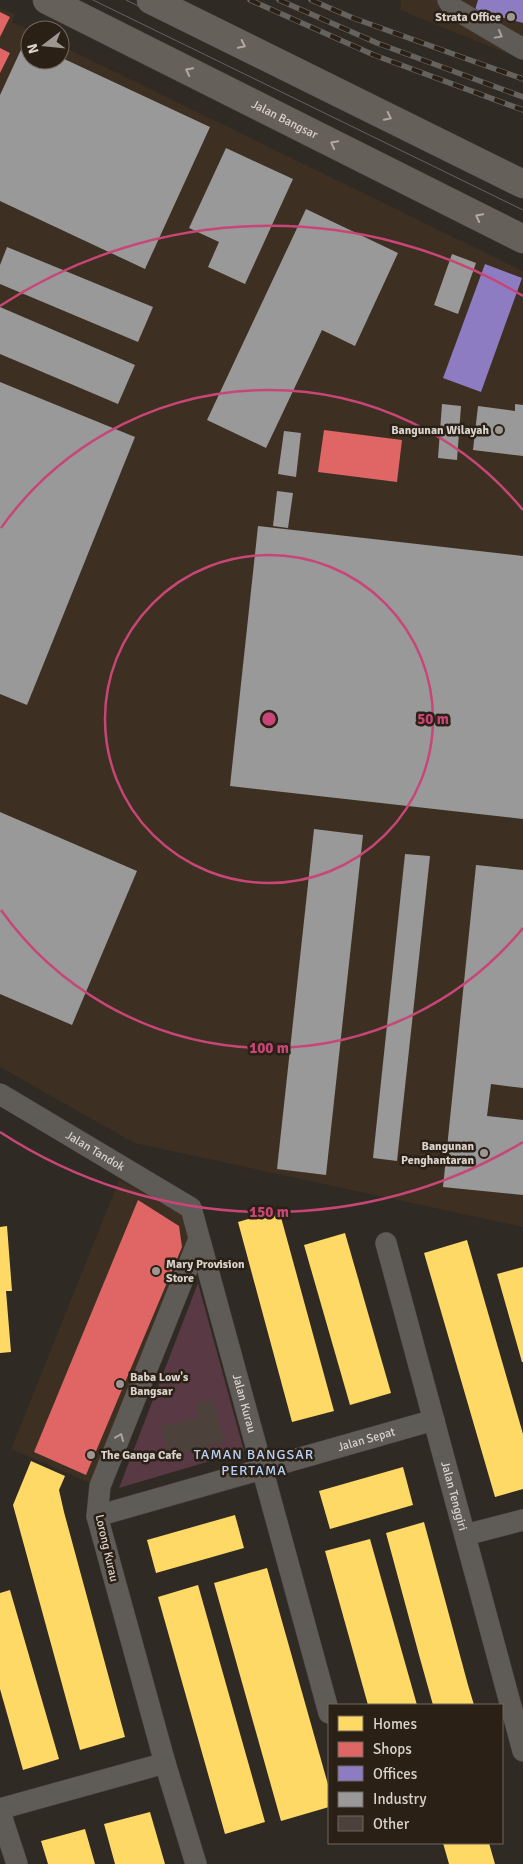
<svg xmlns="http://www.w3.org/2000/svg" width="523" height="1864" font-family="Signika,sans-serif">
	<rect width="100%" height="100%" fill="#2f2a24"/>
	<!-- built -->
	<g fill="#3d2f21">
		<polygon points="401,0 523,0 523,60 400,10"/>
		<polygon points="0,8 15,14 12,22 30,30 30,60 60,60 60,45 523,271 523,1227 134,1143 0,1067"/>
		<polygon points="119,1180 181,1213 191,1243 90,1483 11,1449"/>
	</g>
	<!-- green -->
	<polygon fill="#593943" points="198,1283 244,1451 119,1488"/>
	<!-- homes -->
	<g fill="#ffd966">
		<polygon points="279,1210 334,1411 292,1422 238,1222"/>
		<polygon points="7,1226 12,1291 6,1291 11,1352 0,1353 0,1227"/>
		<polygon points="345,1233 391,1393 350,1405 304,1245"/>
		<polygon points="467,1240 523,1434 523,1489 495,1497 424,1253"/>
		<polygon points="523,1267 523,1362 522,1362 497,1274"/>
		<polygon points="31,1461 65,1476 59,1490 64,1512 125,1737 80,1750 13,1505"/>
		<polygon points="403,1467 413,1505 330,1529 319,1491"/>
		<polygon points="235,1515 244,1548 156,1573 147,1540"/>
		<polygon points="424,1522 468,1685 474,1705 433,1705 419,1655 386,1533"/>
		<polygon points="370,1539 381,1578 417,1705 368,1705 325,1551"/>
		<polygon points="267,1568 329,1788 329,1807 281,1821 214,1583"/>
		<polygon points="198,1585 265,1822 225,1834 158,1597"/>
		<polygon points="10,1590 59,1759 23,1770 0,1689 0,1593"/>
		<polygon points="150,1812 165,1864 115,1864 104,1824"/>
		<polygon points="85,1829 95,1864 48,1864 41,1841"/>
		<polygon points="443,1843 489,1843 495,1864 449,1864"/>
	</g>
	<!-- shops -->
	<g fill="#e06666">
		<polygon points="0,12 10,17 0,37"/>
		<polygon points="0,48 10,53 0,73"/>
		<polygon points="324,430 402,440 397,482 318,472"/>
		<polygon points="138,1200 179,1226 182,1247 86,1475 34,1452"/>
	</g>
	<!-- offices -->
	<g fill="#8e7cc3">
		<polygon points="478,0 523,0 523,23 475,10"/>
		<polygon points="485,264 522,278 481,392 443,378"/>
	</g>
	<!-- industry -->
	<g fill="#999">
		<polygon points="25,41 30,43 30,60 60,60 60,57 210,127 145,269 0,201 0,95"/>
		<polygon points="226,148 293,179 245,284 208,267 219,242 189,228"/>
		<polygon points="306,209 398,253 355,346 322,330 266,448 207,420"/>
		<polygon points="7,247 153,307 138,342 0,284 0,265"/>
		<polygon points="452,254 476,263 458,314 434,305"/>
		<polygon points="0,307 135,365 118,404 0,354"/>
		<polygon points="0,382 135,437 27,705 0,694"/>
		<polygon points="442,404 461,406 457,460 438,458"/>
		<polygon points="515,404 523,405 523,456 473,450 478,406 515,411"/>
		<polygon points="284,431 301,433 296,477 278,474"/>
		<polygon points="277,491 293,493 288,528 273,526"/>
		<polygon points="258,526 523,556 523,819 230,786"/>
		<polygon points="0,812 137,871 72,1025 0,994"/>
		<polygon points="314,829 363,835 326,1175 277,1169"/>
		<polygon points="405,854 430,856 397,1161 373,1158"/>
		<polygon points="476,865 523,870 523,1088 491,1084 487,1116 523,1120 523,1195 443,1187"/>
	</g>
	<!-- building -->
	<polygon fill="#4d413c" points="213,1399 225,1442 170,1458 161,1427 198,1417 195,1404"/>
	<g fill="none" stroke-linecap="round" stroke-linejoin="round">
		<!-- street casing -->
		<g stroke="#4a4540" stroke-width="22">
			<g id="street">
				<polyline points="448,0 453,8 523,49"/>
				<path id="s1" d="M 0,1094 L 191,1208 L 329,1713"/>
				<path id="s2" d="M 386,1243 L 523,1751"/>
				<path id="s3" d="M 97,1516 L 434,1420"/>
				<polyline points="465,1535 523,1520"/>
				<polyline points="0,1809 165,1763"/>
				<polyline points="0,1812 17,1864"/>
				<polyline points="196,1864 165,1763 97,1516 100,1486 199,1239"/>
			</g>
		</g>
		<!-- secondary casing -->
		<g stroke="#4a4540" stroke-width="29">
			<g id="secondary">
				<path id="s4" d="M 47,0 L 523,239"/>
				<polyline points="151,0 523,184"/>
			</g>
		</g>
		<!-- street -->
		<use href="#street" stroke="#5f5b57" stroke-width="21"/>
		<!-- secondary -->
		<use href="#secondary" stroke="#65615a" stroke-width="28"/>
		<!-- tram -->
		<g stroke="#66625e" stroke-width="1">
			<polyline points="93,0 523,210"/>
			<polyline points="126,0 523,194"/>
		</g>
		<!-- rail casing -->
		<g stroke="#66625e" stroke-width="5.5">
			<g id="rail">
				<polyline points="250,0 374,55 523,110"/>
				<polyline points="279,0 377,43 523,97"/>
				<polyline points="311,0 353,18 523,79"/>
			</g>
		</g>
		<!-- rail -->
		<use href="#rail" stroke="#2a2016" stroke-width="4" stroke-dasharray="11" stroke-linecap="butt"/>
	</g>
	<!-- one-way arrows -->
	<defs><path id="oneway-chevron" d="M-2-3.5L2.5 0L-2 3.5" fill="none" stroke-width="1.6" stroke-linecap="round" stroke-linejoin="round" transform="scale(1.25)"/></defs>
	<g stroke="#a9a29d">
		<use href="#oneway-chevron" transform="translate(499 35) rotate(29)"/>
		<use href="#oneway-chevron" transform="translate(120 1437) rotate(-68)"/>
	</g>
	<g stroke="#b1aaa4">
		<use href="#oneway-chevron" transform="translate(242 45) rotate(26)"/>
		<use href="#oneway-chevron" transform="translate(189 71) rotate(-153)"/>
		<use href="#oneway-chevron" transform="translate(388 117) rotate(26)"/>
		<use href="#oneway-chevron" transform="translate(334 144) rotate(-153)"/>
		<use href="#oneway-chevron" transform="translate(479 217) rotate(-153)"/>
	</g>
	<!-- distance rings -->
	<g fill="none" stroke="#c84677" stroke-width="2.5">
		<circle cx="269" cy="719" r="164"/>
		<path d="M523 928A329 329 0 0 1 1 910M1 528A329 329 0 0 1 523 510"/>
		<path d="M523 1142A493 493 0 0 1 0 1132M0 306A493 493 0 0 1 523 296"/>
	</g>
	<!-- markers -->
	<g fill="#9e9791" stroke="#2a2016" stroke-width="2">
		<circle cx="511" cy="17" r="5"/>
		<circle cx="499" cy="430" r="5"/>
		<circle cx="484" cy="1153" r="5"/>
		<circle cx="156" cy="1271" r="5"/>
		<circle cx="120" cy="1384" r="5"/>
		<circle cx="91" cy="1455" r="5"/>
	</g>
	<g text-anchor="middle" stroke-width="5" stroke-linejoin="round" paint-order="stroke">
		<!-- poi labels -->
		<g font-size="12" font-weight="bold" fill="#dad2cc" stroke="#2a2016" text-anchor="end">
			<text x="501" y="21">Strata Office</text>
			<text x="489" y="434">Bangunan Wilayah</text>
			<text x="474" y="1150">Bangunan<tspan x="474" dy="14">Penghantaran</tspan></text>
			<text x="166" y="1268" text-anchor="start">Mary Provision<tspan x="166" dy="14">Store</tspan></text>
			<text x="130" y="1381" text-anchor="start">Baba Low's<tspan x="130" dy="14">Bangsar</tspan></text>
			<text x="101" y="1459" text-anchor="start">The Ganga Cafe</text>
		</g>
		<!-- street labels -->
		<g font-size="12" fill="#dad2cc" stroke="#2a2016">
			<text dy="4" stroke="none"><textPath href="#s4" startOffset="266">Jalan Bangsar</textPath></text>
			<text dy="4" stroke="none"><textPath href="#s1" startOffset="111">Jalan Tandok</textPath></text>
			<text dy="4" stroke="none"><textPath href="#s1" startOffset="425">Jalan Kurau</textPath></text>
			<text dy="4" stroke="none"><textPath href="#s3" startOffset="280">Jalan Sepat</textPath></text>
			<text dy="4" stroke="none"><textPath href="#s2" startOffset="262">Jalan Tenggiri</textPath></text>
			<text transform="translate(107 1548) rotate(77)" y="4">Lorong Kurau</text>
		</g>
		<!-- neighbourhood labels -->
		<g font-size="14" letter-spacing="1" fill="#b6d2f7" stroke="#2a2016">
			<text x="254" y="1459">TAMAN BANGSAR<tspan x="254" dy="16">PERTAMA</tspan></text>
		</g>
	</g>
	<circle cx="269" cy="719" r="8" fill="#c84677" stroke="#2a2016" stroke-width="2.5"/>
	<g font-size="15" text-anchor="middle" font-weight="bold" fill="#c84677" stroke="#2a2016" stroke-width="5" stroke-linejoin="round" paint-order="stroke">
		<text x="433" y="724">50 m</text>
		<text x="269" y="1053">100 m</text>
		<text x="269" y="1217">150 m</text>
	</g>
	<!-- legend -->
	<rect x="328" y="1704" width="175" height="140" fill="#2a2016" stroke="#70675f"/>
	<rect x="338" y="1716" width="25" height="15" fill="#ffd966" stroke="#70675f"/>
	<text x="373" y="1729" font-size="15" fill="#dad2cc">Homes</text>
	<rect x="338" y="1742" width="25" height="15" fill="#e06666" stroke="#70675f"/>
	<text x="373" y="1754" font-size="15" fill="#dad2cc">Shops</text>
	<rect x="338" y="1766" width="25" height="15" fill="#8e7cc3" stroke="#70675f"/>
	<text x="373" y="1779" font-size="15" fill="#dad2cc">Offices</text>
	<rect x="338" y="1792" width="25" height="15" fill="#999999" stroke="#70675f"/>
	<text x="373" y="1804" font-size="15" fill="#dad2cc">Industry</text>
	<rect x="338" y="1816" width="25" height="15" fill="#4d413c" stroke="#70675f"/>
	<text x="373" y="1829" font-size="15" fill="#dad2cc">Other</text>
	<!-- north arrow -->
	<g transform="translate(45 45) rotate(254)"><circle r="24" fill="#2a2016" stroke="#70675f"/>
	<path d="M0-4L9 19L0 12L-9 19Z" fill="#9e9791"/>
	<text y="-8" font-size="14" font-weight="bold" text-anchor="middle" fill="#dad2cc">N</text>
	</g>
</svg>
